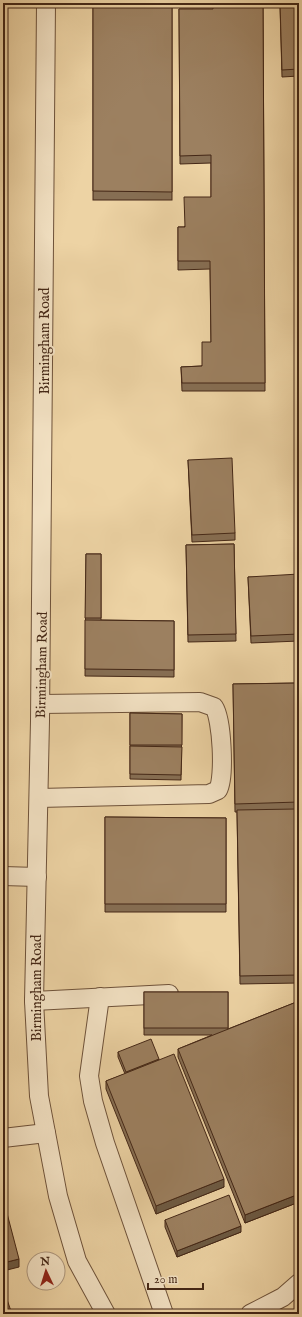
<svg xmlns="http://www.w3.org/2000/svg" width="302" height="1317" font-family="'IM FELL English',serif">
	<rect width="100%" height="100%" fill="#edd3a4"/>
	<filter id="stains"><feTurbulence type="fractalNoise" baseFrequency=".005" numOctaves="4"/><feColorMatrix values="0 0 0 0 .2 0 0 0 0 .09 0 0 0 0 .02 0 0 0 .5 -.17"/></filter>
	<radialGradient id="worn" r=".72"><stop offset=".6" stop-color="#630" stop-opacity="0"/><stop offset="1" stop-color="#630" stop-opacity=".3"/></radialGradient>
	<g fill="none" stroke-linecap="round" stroke-linejoin="round">
		<!-- minor casing -->
		<g stroke="#6e523a" stroke-width="20">
			<g id="minor">
				<polyline points="46,3 40,721 34,1001 39,1096 58,1196 77,1261 106,1314"/>
				<path d="M 39,798 L 209,794 L 218,790 C 225,777 222,719 214,707 L 200,702 L 41,704"/>
				<polyline points="3,876 37,877"/>
				<polyline points="100,997 89,1076 93,1101 105,1143 164,1314"/>
				<polyline points="34,1001 169,994"/>
				<polyline points="3,1138 46,1133"/>
				<polyline points="250,1314 283,1297 299,1283"/>
			</g>
		</g>
		<!-- minor -->
		<use href="#minor" stroke="#f3e2c4" stroke-width="18"/>
	</g>
	<!-- wall -->
	<g fill="#866e53" stroke="#442716">
		<rect x="93" y="3" width="79" height="197"/>
		<polygon points="263,3 265,391 182,391 181,367 202,366 211,342 210,269 178,270 178,227 184,227 211,197 211,163 180,164 179,9 213,9"/>
		<polygon points="270,3 299,3 299,76 282,77 280,6 270,6"/>
		<polygon points="188,460 235,533 235,540 192,542"/>
		<polygon points="234,544 236,641 188,642 186,545"/>
		<polygon points="86,554 101,554 101,620 174,621 174,677 85,676"/>
		<polygon points="248,577 299,579 299,641 251,643"/>
		<polygon points="299,683 299,810 296,810 299,983 240,984 237,812 235,812 233,684"/>
		<polygon points="130,713 182,714 181,780 130,779"/>
		<polygon points="105,817 226,818 226,912 105,912"/>
		<polygon points="144,992 228,992 228,1029 299,1001 299,1202 245,1223 178,1057 178,1049 212,1035 144,1035"/>
		<polygon points="118,1052 159,1060 224,1187 156,1214 106,1089 106,1081 125,1074 118,1057"/>
		<polygon points="165,1220 241,1232 177,1257 165,1227"/>
	</g>
	<!-- shaded-wall -->
	<g fill="#6d5a43" stroke="#442716">
		<polygon points="159,1059 159,1064 126,1077 126,1072"/>
		<polygon points="224,1179 224,1187 156,1214 156,1206"/>
		<polygon points="299,1194 299,1202 245,1223 245,1215"/>
		<polygon points="241,1226 241,1232 177,1257 177,1251"/>
		<polygon points="19,1259 19,1267 3,1271 3,1263"/>
	</g>
	<!-- building -->
	<g fill="#9c8060" stroke="#442716">
		<polygon points="93,3 172,3 172,192 93,191"/>
		<polygon points="213,3 263,3 265,383 182,383 181,367 202,366 202,342 211,342 210,261 178,261 178,227 185,227 184,197 211,197 211,155 180,156 179,9 213,9"/>
		<polygon points="280,3 299,3 299,69 282,70"/>
		<polygon points="232,458 235,533 192,535 188,460"/>
		<polygon points="234,544 236,634 188,635 186,545"/>
		<polygon points="86,554 101,554 101,618 85,618"/>
		<polygon points="299,574 299,634 251,636 248,577"/>
		<polygon points="85,620 174,621 174,670 85,669"/>
		<polygon points="299,683 299,802 235,804 233,684"/>
		<polygon points="130,713 182,714 182,745 130,745"/>
		<polygon points="130,746 182,747 181,775 130,774"/>
		<polygon points="296,809 299,975 240,976 237,810"/>
		<polygon points="105,817 226,818 226,904 105,904"/>
		<rect x="144" y="992" width="84" height="36"/>
		<polygon points="299,1001 299,1194 245,1215 178,1049"/>
		<polygon points="151,1039 159,1059 126,1072 118,1052"/>
		<polygon points="174,1054 224,1179 156,1206 106,1081"/>
		<polygon points="229,1195 241,1226 177,1251 165,1220"/>
		<polygon points="3,1198 19,1259 3,1263"/>
		<polygon points="3,1288 12,1314 3,1314"/>
	</g>
	<g text-anchor="middle" stroke-width="4" stroke-linejoin="round" paint-order="stroke">
		<!-- street labels -->
		<g font-size="14" fill="#442716" stroke="#f3e2c4">
			<text transform="translate(44 341) rotate(-90)" y="5">Birmingham Road</text>
			<text transform="translate(41 665) rotate(-89)" y="5">Birmingham Road</text>
			<text transform="translate(36 988) rotate(-90)" y="5">Birmingham Road</text>
		</g>
	</g>
	<!-- margin -->
	<rect width="302" height="1317" fill="none" stroke="#edd3a4" stroke-width="16"/>
	<rect x="4" y="4" width="294" height="1309" fill="none" stroke="#442716" stroke-width="2"/>
	<rect x="8" y="8" width="286" height="1301" fill="none" stroke="#442716"/>
	<!-- north arrow -->
	<g transform="translate(46 1271) rotate(356)"><circle r="19" fill="#f3e2c4" stroke="#ad977e"/>
	<path d="M0-3L7 15L0 10L-7 15Z" fill="#8f2418"/>
	<text y="-6" font-size="11" font-weight="bold" text-anchor="middle" fill="#442716">N</text>
	</g>
	<!-- scale -->
	<path d="M148 1283v6h55v-6" fill="none" stroke="#442716" stroke-width="2"/>
	<text x="154" y="1283" font-size="12" fill="#442716" stroke="#f3e2c4" stroke-width="3" paint-order="stroke">20 m</text>
	<rect width="100%" height="100%" filter="url(#stains)"/>
	<rect width="100%" height="100%" fill="url(#worn)"/>
</svg>
